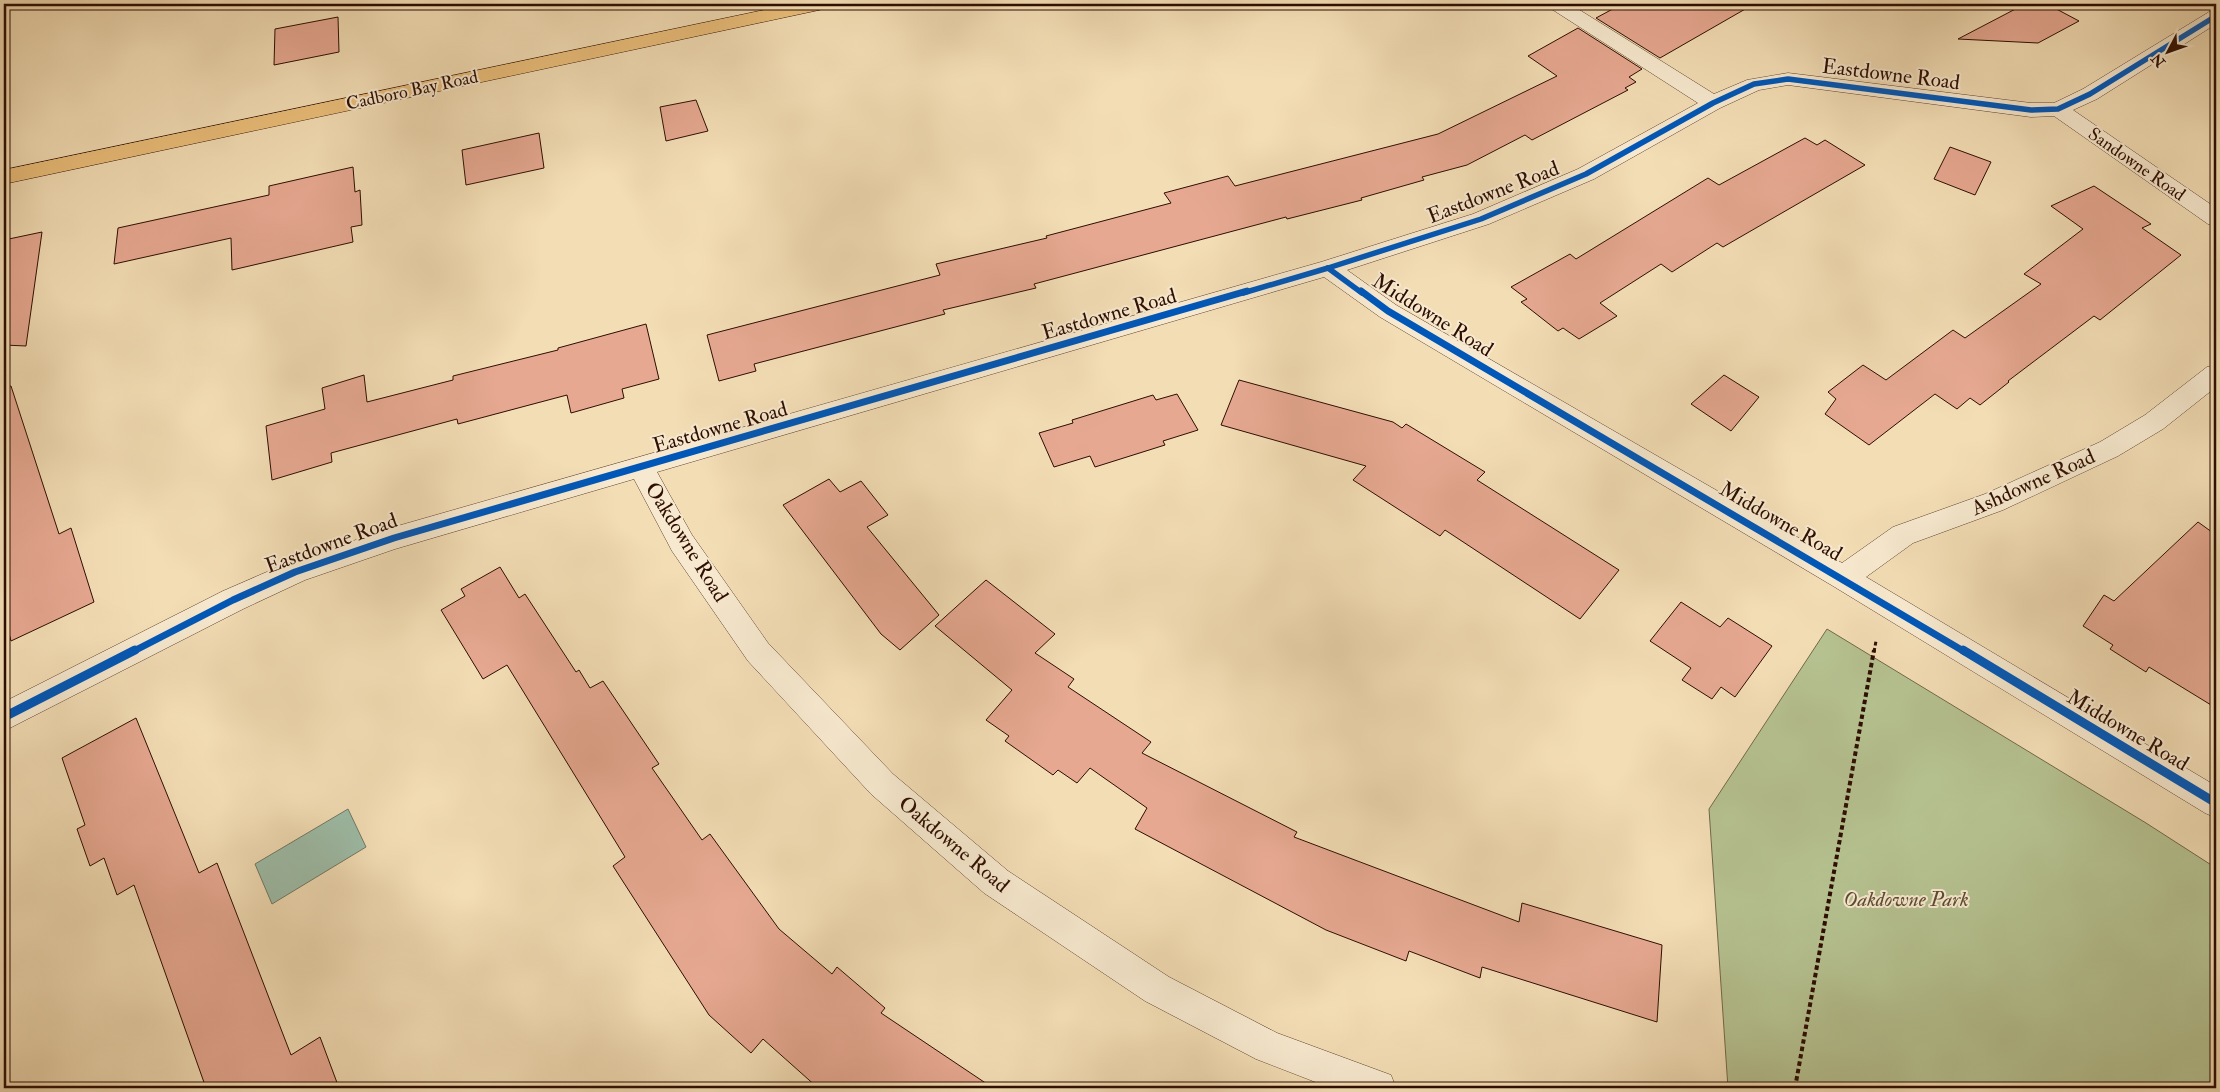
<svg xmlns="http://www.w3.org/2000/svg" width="2220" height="1092" font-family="'IM FELL Double Pica',serif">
	<rect width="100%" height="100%" fill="#f3ddb5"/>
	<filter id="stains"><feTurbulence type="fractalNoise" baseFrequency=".004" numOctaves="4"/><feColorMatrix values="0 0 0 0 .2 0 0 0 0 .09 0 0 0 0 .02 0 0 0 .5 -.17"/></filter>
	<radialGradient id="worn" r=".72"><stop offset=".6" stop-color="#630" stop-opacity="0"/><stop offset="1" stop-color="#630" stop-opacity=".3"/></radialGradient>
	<!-- green -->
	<polygon fill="#b6c291" stroke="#726848" points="1827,629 2146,823 2216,868 2216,1088 1728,1088 1709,809"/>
	<!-- water -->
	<polygon fill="#9dbda8" stroke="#707765" points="348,809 366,847 272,904 255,864"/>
	<!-- building -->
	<g fill="#e6a891" stroke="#2d0d00">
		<polygon points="1622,4 1754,4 1660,58 1596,18"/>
		<polygon points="2025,4 2047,4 2079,21 2038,43 1958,39"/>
		<polygon points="338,17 339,52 274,65 275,29"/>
		<polygon points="1578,28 1642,69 1629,77 1636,82 1625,88 1628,90 1532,140 1525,135 1467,165 1422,177 1424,180 1361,198 1362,200 1287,219 1286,217 1034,284 1036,288 943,310 945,314 754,364 756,371 719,381 707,335 940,275 936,264 1047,238 1046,236 1171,203 1164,193 1228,176 1235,186 1438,134 1557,76 1528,56"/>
		<polygon points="696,100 708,131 666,141 660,107"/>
		<polygon points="539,133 544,168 466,185 462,150"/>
		<polygon points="1805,138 1817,145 1825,140 1865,165 1723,247 1717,243 1672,272 1661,264 1600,303 1617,316 1579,339 1563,328 1558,331 1521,302 1527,299 1511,287 1570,254 1576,259 1708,178 1719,185"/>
		<polygon points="1950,147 1991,162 1975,195 1934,179"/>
		<polygon points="353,167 355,192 360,190 362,225 351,227 353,242 232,270 231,238 114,264 118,228 269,195 269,186"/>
		<polygon points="2094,186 2151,224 2142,228 2181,255 2100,320 2094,316 2008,381 2009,382 1980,405 1970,398 1957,409 1935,394 1869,445 1825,414 1836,399 1828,392 1863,365 1886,380 1953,330 1965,338 2041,284 2024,274 2083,229 2051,206"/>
		<polygon points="42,232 26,346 4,345 4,240"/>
		<polygon points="646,324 659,379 622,389 624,398 571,413 567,395 458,424 457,419 331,453 332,462 272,480 266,426 325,409 322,388 364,375 367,402 453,380 453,376 558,350 558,348"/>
		<polygon points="1724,375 1759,397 1731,431 1691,404"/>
		<polygon points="1239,380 1393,422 1402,428 1406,424 1485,472 1477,480 1619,570 1580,619 1445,530 1440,536 1353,480 1366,466 1221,425"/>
		<polygon points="11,386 59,534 71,528 94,602 11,641 4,614 4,387"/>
		<polygon points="1177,394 1198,430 1163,441 1165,445 1095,467 1090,456 1054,467 1039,433 1073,423 1072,420 1153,395 1156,400"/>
		<polygon points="829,479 840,492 861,481 888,515 867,527 939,615 900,650 881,634 783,505"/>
		<polygon points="2198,522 2216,535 2216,708 2149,667 2146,672 2110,649 2113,645 2083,626 2104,595 2114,601"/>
		<polygon points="500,567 519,598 525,594 576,672 579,670 590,688 603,681 659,764 652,768 702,840 710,834 779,929 832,974 837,967 885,1008 881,1013 993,1088 818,1088 763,1039 751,1053 709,1015 613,866 625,857 507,665 483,679 441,610 465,596 461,589"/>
		<polygon points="986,580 1055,634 1035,653 1074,679 1068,687 1151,742 1142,753 1297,832 1294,837 1519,922 1522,903 1662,945 1657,1022 1482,967 1480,978 1409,951 1406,961 1326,930 1135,829 1147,808 1090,768 1077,783 1058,770 1053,775 1005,741 1009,736 986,720 1012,690 935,626"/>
		<polygon points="1681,602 1720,627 1728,618 1772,646 1735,697 1721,687 1712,699 1682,680 1691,668 1650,641"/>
		<polygon points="136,718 199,873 217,863 291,1055 320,1037 339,1088 206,1088 134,885 117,895 104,858 90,866 77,829 85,825 62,758"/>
	</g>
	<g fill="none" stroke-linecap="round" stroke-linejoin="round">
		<!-- minor casing -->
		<g stroke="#5e412d" stroke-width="1">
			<polygon id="minor" points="1548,4 1570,4 1714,94 1747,80 1788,73 2031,103 2054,103 2083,89 2209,12 2216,10 2216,24 2097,99 2073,110 2216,208 2216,227 2208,224 2054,116 2031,117 1788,85 1759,90 1720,108 1594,179 1489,224 1347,270 1396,305 1842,563 1893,527 1985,494 2100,442 2145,415 2207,367 2216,365 2216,387 2163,429 2118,456 2003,510 1913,543 1866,577 2216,786 2216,818 2205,813 1833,586 1380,317 1324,277 657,472 692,535 768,643 893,774 1008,871 1169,977 1277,1033 1391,1075 1396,1088 1331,1088 1256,1059 1145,1001 984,893 871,794 748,661 672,551 634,479 395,549 305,580 243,609 4,731 4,702 223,591 285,564 394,527 1321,262 1473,214 1578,169 1698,103 1550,8"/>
		</g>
		<!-- major casing -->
		<g stroke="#2d0d00" stroke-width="1">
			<polygon id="major" points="793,4 829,4 826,8 819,10 4,184 4,170"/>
		</g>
		<!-- path-far1 -->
		<polyline stroke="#2d0d00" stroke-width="3" stroke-dasharray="4 2.5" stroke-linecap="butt" points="1874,652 1876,641"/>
		<!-- path -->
		<polyline stroke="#2d0d00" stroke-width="4" stroke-dasharray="4.5 3" stroke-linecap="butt" points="1795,1088 1874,650"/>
		<!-- minor -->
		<use href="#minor" fill="#f7e9cf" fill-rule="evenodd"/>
		<!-- major -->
		<use href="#major" fill="#eabe7a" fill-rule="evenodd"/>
		<!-- cycleway-far2 casing -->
		<g stroke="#f7e9cf" stroke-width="8">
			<g id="cycleway-far2">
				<polyline points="1328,268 1362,293"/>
				<polyline points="1243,293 1328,268 1481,219 1586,174 1713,103 1754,84 1788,79 2031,110 2058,109 2090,94 2216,16"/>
			</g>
		</g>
		<!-- cycleway-far1 casing -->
		<g stroke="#f7e9cf" stroke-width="10">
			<g id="cycleway-far1">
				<polyline points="1361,291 1388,311 1965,652"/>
				<polyline points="132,652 233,600 295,572 394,538 1247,291"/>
			</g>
		</g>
		<!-- cycleway casing -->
		<g stroke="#f7e9cf" stroke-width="12">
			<g id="cycleway">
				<polyline points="1963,650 2216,803"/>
				<polyline points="4,717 135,650"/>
			</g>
		</g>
		<!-- cycleway-far2 -->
		<use href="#cycleway-far2" stroke="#0057b8" stroke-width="5.5"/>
		<!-- cycleway-far1 -->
		<use href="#cycleway-far1" stroke="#0057b8" stroke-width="7"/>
		<!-- cycleway -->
		<use href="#cycleway" stroke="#0057b8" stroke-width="9"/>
	</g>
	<g text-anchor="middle" stroke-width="4" stroke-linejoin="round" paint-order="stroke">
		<!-- far-street labels -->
		<g font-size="18" fill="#2d0d00" stroke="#f7e9cf">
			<text transform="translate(412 90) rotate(-12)" y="6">Cadboro Bay Road</text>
			<text transform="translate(2137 164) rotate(35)" y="6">Sandowne Road</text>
		</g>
		<!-- street labels -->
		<g font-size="21" fill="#2d0d00" stroke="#f7e9cf">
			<text transform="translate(1891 74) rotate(7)" y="7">Eastdowne Road</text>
			<text transform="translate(1493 192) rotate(-21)" y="7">Eastdowne Road</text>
			<text transform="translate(1109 314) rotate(-16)" y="7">Eastdowne Road</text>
			<text transform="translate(1433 315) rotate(32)" y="7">Middowne Road</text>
			<text transform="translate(720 427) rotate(-16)" y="7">Eastdowne Road</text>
			<text transform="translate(2033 482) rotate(-24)" y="7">Ashdowne Road</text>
			<text transform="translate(1781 521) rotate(30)" y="7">Middowne Road</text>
			<text transform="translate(687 542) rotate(58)" y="7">Oakdowne Road</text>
			<text transform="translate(331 543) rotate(-20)" y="7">Eastdowne Road</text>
			<text transform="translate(2128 730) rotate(31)" y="7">Middowne Road</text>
			<text transform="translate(954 844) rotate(40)" y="7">Oakdowne Road</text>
		</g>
		<!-- park labels -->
		<g font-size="21" font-style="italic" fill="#5d4c33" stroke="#f7e9cf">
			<text x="1906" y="906">Oakdowne Park</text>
		</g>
	</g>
	<!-- margin -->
	<rect width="2220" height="1092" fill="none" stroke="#f3ddb5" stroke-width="20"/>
	<rect x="5" y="5" width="2210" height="1082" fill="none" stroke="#2d0d00" stroke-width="2.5"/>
	<rect x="10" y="10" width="2200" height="1072" fill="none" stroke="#2d0d00"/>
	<!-- north arrow -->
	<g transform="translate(2168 52) rotate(229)" stroke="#f7e9cf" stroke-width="4" paint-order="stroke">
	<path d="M0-4L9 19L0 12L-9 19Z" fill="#2d0d00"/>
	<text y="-8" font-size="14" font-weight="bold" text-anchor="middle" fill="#2d0d00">N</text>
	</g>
	<rect width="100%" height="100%" filter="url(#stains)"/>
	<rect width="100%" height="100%" fill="url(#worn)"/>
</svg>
